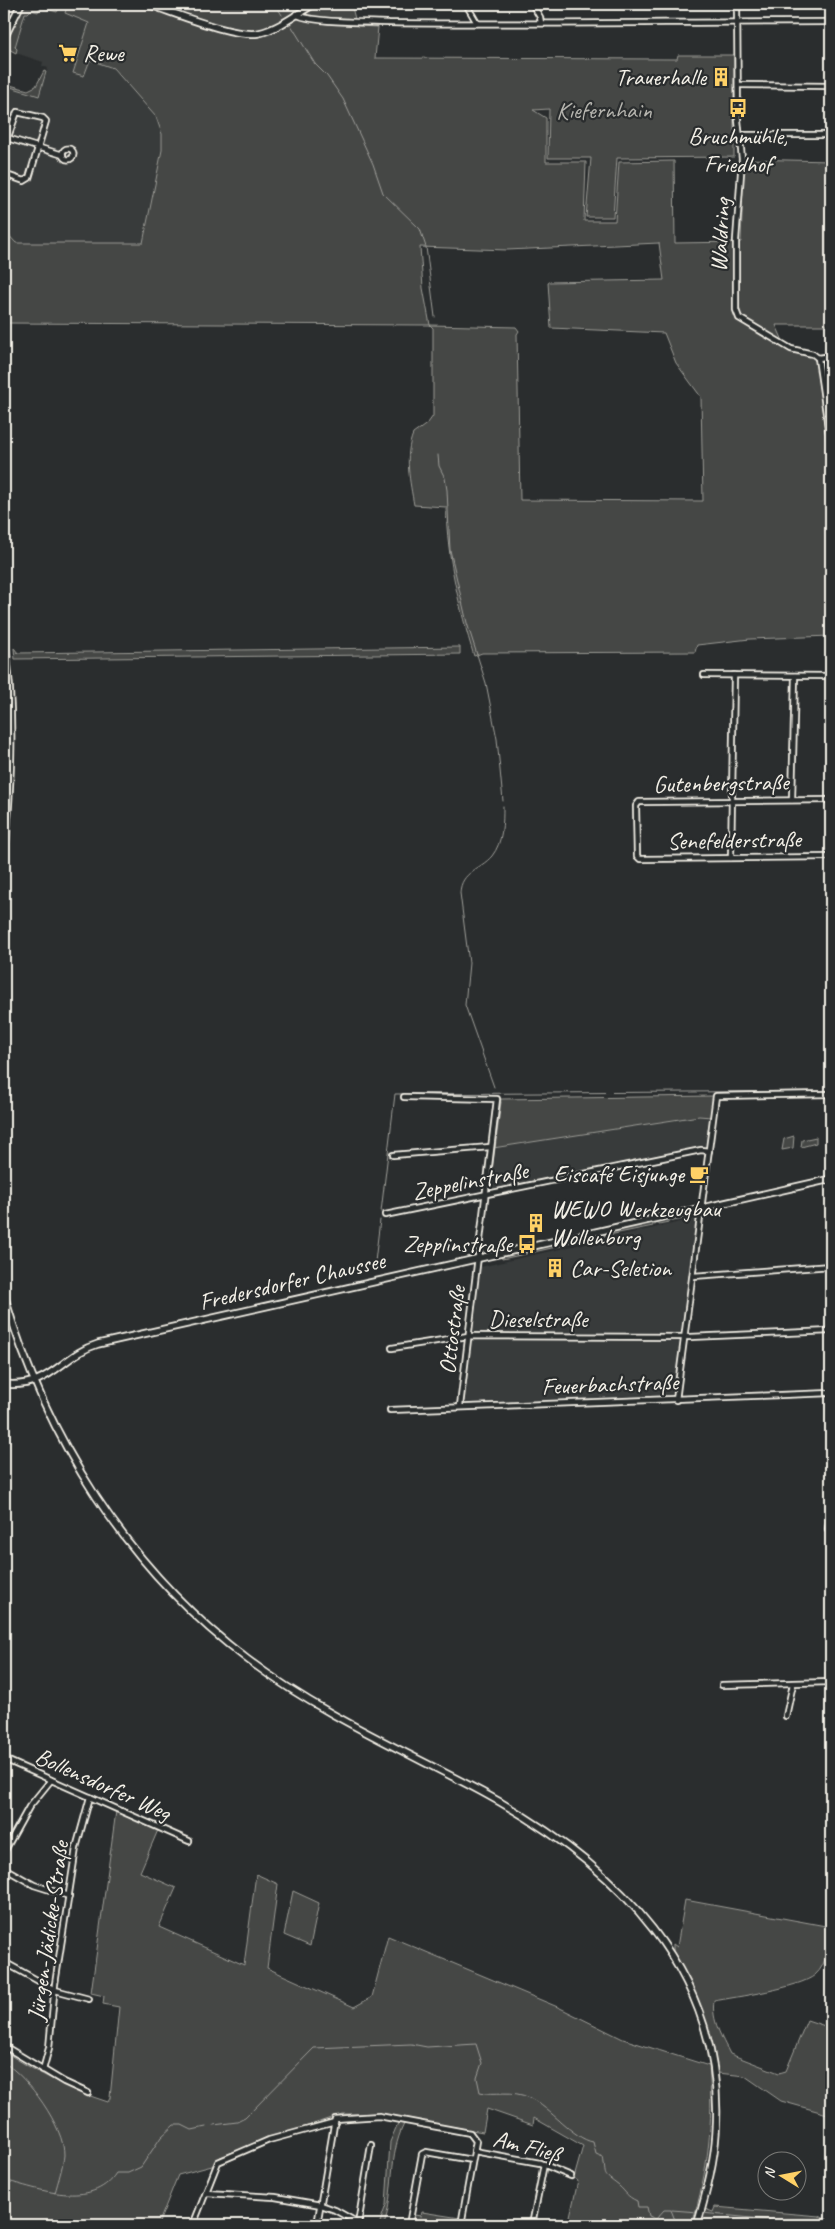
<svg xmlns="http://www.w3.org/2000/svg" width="835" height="2229" font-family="Caveat,sans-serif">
	<rect width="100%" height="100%" fill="#2a2d2e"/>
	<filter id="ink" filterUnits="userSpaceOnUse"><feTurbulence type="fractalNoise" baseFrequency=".02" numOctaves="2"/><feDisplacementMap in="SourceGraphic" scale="10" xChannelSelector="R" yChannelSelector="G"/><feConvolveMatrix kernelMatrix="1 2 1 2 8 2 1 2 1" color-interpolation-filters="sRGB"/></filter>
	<g filter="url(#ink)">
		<!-- built -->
		<g fill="#373a3a">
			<polygon points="27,4 108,4 113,68 156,117 162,135 162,150 143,243 15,243 4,230 4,85 39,96 48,68 42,66 43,62 7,50"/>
			<polygon points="699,1116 711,1117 708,1145 493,1191 492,1182 496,1147"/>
			<polygon points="698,1218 674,1393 671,1396 466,1403 463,1400 480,1267"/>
		</g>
		<!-- green -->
		<g fill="#444645" stroke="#9c9c96" fill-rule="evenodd">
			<polygon points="23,4 61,4 57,12 40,7 38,12 31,10 28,13 25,13 15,47 17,49 16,53 5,47"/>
			<path d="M 68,4 L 351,4 L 357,26 L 378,27 L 375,58 L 677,59 L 678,55 L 734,55 L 734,157 L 617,158 L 613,217 L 586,217 L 591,158 L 548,158 L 549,109 L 533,110 L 546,118 L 546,162 L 586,162 L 584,221 L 615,221 L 619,162 L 674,161 L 675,243 L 741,242 L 744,159 L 831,161 L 831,325 L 776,325 L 787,350 L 815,357 L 831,473 L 831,636 L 750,639 L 697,645 L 695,652 L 482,653 L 474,656 C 459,607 447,558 446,507 L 414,505 C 410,482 404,456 413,434 L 428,423 L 433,416 L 433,328 L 430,325 L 4,323 L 4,230 L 16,243 L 143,243 L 162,150 L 162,134 L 156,117 L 113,68 L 90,60 L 84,76 L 73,73 L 89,23 L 65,13 ZM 659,243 L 664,280 L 548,282 L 551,328 L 664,333 L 676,363 L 701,397 L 703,501 L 520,500 L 517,334 L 519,331 L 516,327 L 430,325 L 423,288 L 420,247 L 507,250 Z"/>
			<polygon points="44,71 46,72 39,96 4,85 4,79 10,82 10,85 28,90 36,86"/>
			<polygon points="460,647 460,654 15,659 14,648 18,653"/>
			<polygon points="713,1096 711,1117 699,1116 493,1148 501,1099"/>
			<polygon points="794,1136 793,1148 782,1150 784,1139"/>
			<polygon points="816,1137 816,1143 801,1147 802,1140"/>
			<polygon points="689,1214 683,1219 654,1225 653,1221"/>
			<polygon points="652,1221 653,1226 604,1236 605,1232"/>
			<polygon points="564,1241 565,1245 534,1252 534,1248"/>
			<polygon points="529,1249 530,1253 502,1259 501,1255"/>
			<path d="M 116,1811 L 158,1830 L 140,1872 L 176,1888 L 159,1927 L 244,1965 L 256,1874 L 278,1884 L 267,1968 L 354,2007 L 372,1997 L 388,1936 L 560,2008 L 623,2039 L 709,2066 C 714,2125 708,2168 692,2225 L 568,2225 L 578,2181 L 574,2178 L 583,2146 L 534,2118 L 533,2125 L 487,2109 L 483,2132 L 380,2114 L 342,2114 L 220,2157 L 212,2166 L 178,2175 L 158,2225 L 4,2225 L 4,2051 C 37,2073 70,2090 108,2102 L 110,2098 L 119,2007 L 103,2004 L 104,1996 L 91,1993 Z"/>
			<polygon points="293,1891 319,1903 310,1946 284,1935"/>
			<path d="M 685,1900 L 831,1927 C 829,1942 828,1964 815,1975 C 800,1988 735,1997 714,2001 C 711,2020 722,2038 730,2054 L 779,2073 L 786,2071 L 807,2020 L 831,2028 L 831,2115 L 781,2101 L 745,2076 L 718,2073 L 701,2008 L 673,1951 L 673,1944 L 677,1947 Z"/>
			<path d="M 398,2123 L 404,2124 C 388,2156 395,2191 384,2225 L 379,2225 L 386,2205 L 390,2142 Z"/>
			<polygon points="715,2207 819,2216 831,2221 831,2225 701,2225 705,2209 713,2212"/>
			<polygon points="422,2212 460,2218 458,2225 412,2225 414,2215 421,2216"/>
		</g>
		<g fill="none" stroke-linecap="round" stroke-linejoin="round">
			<!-- stream -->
			<g stroke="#9f9f9a" stroke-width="1">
				<polyline points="275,4 282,15"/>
				<polyline points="291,25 315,64 327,76 343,99 373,164 383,193 420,229 426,247 435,317"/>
				<polyline points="438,455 439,466 445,478 447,490 450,550 467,623 486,683 497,739 503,801"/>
				<path d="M 494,1087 L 465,1005 L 469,963 L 460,893 C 461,871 480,870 492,856 C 503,842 503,823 503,806"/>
				<polyline points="490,1187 501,1102"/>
				<polyline points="381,1212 395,1094 831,1091"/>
				<polyline points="374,1270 380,1220"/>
				<path d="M 4,2063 C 27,2075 65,2128 64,2155 C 63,2167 58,2181 55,2193"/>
				<path d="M 214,2125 L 237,2122 L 245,2118 L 314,2048 L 411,2044 L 427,2047 L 476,2044 L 482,2063 L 477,2078 L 480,2092 C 495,2096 512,2089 530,2098 C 550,2108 574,2139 593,2142 L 596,2154 L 603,2157 C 607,2179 601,2172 619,2186 C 626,2192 626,2196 637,2201 L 638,2207 L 647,2207 L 649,2216 L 656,2219 L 664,2210 L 671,2210 L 677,2225"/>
				<path d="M 4,2180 C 38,2189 92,2210 116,2173 L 128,2173 L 141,2167 L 161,2137 L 174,2125 L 182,2125 L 192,2130 L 206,2127"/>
				<polyline points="672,2210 698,2212"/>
				<polyline points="702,2213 821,2225"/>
			</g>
			<!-- minor casing -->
			<g stroke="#f4f1e8" stroke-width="8">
				<g id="minor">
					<polyline points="466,4 477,23"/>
					<polyline points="532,4 540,17 541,23"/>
					<polyline points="737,4 738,120 742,159 736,240 736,310 739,318 791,349 813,354 818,358"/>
					<path d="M 296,14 C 307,23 372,22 389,23 C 536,25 684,22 831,22"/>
					<polyline points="738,85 831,86"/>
					<polyline points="740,135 825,135 831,141"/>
					<polyline points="4,137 63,155"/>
					<polyline points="4,148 17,112 43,118 46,121 29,178 24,181 4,174"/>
					<circle cx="68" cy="154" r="5.5"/>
					<polyline points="818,358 831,448"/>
					<polyline points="818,358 831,356"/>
					<polyline points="704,675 831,676"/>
					<polyline points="792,800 795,676"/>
					<polyline points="831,800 639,802 636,806 637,856 640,859 831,857"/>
					<polyline points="731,858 734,675"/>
					<polyline points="404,1097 497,1099 460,1406"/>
					<polyline points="393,1155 490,1147"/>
					<polyline points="385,1215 701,1150 709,1151"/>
					<polyline points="693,1276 831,1266"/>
					<polyline points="392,1348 468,1336 690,1337 831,1331"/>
					<polyline points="676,1400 716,1096 831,1094"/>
					<polyline points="390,1410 831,1393"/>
					<polyline points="831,1508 828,1529 831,1533"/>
					<polyline points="722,1685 831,1682"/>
					<polyline points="786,1716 793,1684"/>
					<polyline points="4,1759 189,1841"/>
					<polyline points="4,1852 29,1807 51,1780"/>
					<polyline points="4,1868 34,1885 69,1896"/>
					<polyline points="4,1962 55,1990 89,1999"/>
					<polyline points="4,2046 64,2082 88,2093"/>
					<polyline points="43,2070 49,2048 55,1984 76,1848 90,1797"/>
					<polyline points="474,2151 540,2163 571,2176"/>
					<polyline points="206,2193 275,2197 321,2205 335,2210 358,2223"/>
					<polyline points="358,2224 371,2145"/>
					<polyline points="193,2225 218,2162 269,2140 335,2122"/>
					<polyline points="317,2225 335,2119 379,2116 470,2133 476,2141 461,2225"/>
					<polyline points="409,2225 422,2154 426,2152 472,2160"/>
					<polyline points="532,2225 544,2164"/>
				</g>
			</g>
			<!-- major casing -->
			<g stroke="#f4f1e8" stroke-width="9">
				<g id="major">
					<path d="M 147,4 C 173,12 234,38 259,33 C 278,29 297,14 314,4"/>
					<polyline points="4,38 21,4"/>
					<path d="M 4,636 C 15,710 11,786 4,860"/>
					<path d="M 4,1295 C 46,1439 127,1568 247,1659 C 320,1714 403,1750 482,1792 C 614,1863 727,1972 716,2133 C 714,2165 706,2195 697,2225"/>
					<path d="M 4,1384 C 51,1389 61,1355 98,1344 L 831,1179"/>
				</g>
			</g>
			<!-- minor -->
			<use href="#minor" stroke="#2a2d2e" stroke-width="4.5"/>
			<!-- major -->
			<use href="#major" stroke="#2a2d2e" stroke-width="5.5"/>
		</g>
	</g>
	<!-- icons -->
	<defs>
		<g id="supermarket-bare" transform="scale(1.5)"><path d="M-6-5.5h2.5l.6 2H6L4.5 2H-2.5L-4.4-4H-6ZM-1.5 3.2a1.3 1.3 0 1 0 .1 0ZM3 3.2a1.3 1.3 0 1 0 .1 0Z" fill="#ffd166" stroke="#2a2d2e" stroke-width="2.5" paint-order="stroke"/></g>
		<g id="building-bare" transform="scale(1.5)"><path d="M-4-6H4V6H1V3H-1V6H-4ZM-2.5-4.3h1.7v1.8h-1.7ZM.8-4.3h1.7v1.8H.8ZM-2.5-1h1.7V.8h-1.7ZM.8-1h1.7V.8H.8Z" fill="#ffd166" stroke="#2a2d2e" stroke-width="2.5" paint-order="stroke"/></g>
		<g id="bus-bare" transform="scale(1.5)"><path d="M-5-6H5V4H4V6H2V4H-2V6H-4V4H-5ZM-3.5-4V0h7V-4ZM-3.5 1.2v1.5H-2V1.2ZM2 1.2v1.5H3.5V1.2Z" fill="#ffd166" stroke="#2a2d2e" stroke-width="2.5" paint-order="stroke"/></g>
		<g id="cafe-bare" transform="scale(1.5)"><path d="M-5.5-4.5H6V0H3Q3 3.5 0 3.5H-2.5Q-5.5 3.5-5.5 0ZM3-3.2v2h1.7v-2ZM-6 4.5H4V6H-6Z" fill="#ffd166" stroke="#2a2d2e" stroke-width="2.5" paint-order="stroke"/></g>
	</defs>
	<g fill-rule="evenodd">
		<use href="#supermarket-bare" x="68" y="53"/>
		<use href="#building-bare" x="721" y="77"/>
		<use href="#bus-bare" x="738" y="108"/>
		<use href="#cafe-bare" x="699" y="1174"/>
		<use href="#building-bare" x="536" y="1223"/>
		<use href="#bus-bare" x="527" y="1244"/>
		<use href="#building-bare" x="555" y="1268"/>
	</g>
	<g text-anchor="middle" stroke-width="4.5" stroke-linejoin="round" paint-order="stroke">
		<!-- poi labels -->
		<g font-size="24" fill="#f4f1e8" stroke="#2a2d2e" text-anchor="start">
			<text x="83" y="61">Rewe</text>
			<text x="706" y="85" text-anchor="end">Trauerhalle</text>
			<text x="738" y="144" text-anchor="middle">Bruchmühle,<tspan x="738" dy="28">Friedhof</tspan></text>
			<text x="684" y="1182" text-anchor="end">Eiscafé Eisjunge</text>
			<text x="551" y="1217">WEWO Werkzeugbau<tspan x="551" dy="28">Wollenburg</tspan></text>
			<text x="512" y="1252" text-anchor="end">Zepplinstraße</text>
			<text x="570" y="1276">Car-Seletion</text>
		</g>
		<!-- park labels -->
		<g font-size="24" fill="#b6b5af" stroke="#2a2d2e">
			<text x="604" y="118">Kiefernhain</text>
		</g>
		<!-- street labels -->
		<g font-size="24" fill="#f4f1e8" stroke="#2a2d2e">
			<text transform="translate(720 235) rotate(-87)" y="8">Waldring</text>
			<text transform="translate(721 783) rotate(-1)" y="8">Gutenbergstraße</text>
			<text transform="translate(734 840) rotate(-1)" y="8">Senefelderstraße</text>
			<text transform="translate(470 1181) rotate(-11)" y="8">Zeppelinstraße</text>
			<text transform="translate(292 1281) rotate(-13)" y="8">Fredersdorfer Chaussee</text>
			<text x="538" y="1327">Dieselstraße</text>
			<text transform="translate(452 1330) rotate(-83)" y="8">Ottostraße</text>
			<text transform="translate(610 1384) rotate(-2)" y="8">Feuerbachstraße</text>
			<text transform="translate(103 1784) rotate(24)" y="8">Bollensdorfer Weg</text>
			<text transform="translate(48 1931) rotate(-82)" y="8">Jürgen-Jädicke-Straße</text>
			<text transform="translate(527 2146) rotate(14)" y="8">Am Fließ</text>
		</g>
	</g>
	<!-- margin -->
	<rect width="835" height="2229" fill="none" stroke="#2a2d2e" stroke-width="20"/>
	<rect x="10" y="10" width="815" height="2209" fill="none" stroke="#f4f1e8" stroke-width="2" filter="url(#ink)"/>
	<!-- north arrow -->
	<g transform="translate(782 2176) rotate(280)"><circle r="24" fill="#2a2d2e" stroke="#7b7b78"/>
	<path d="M0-4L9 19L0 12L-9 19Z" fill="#ffd166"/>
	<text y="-8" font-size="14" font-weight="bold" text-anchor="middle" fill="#f4f1e8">N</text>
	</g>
</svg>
